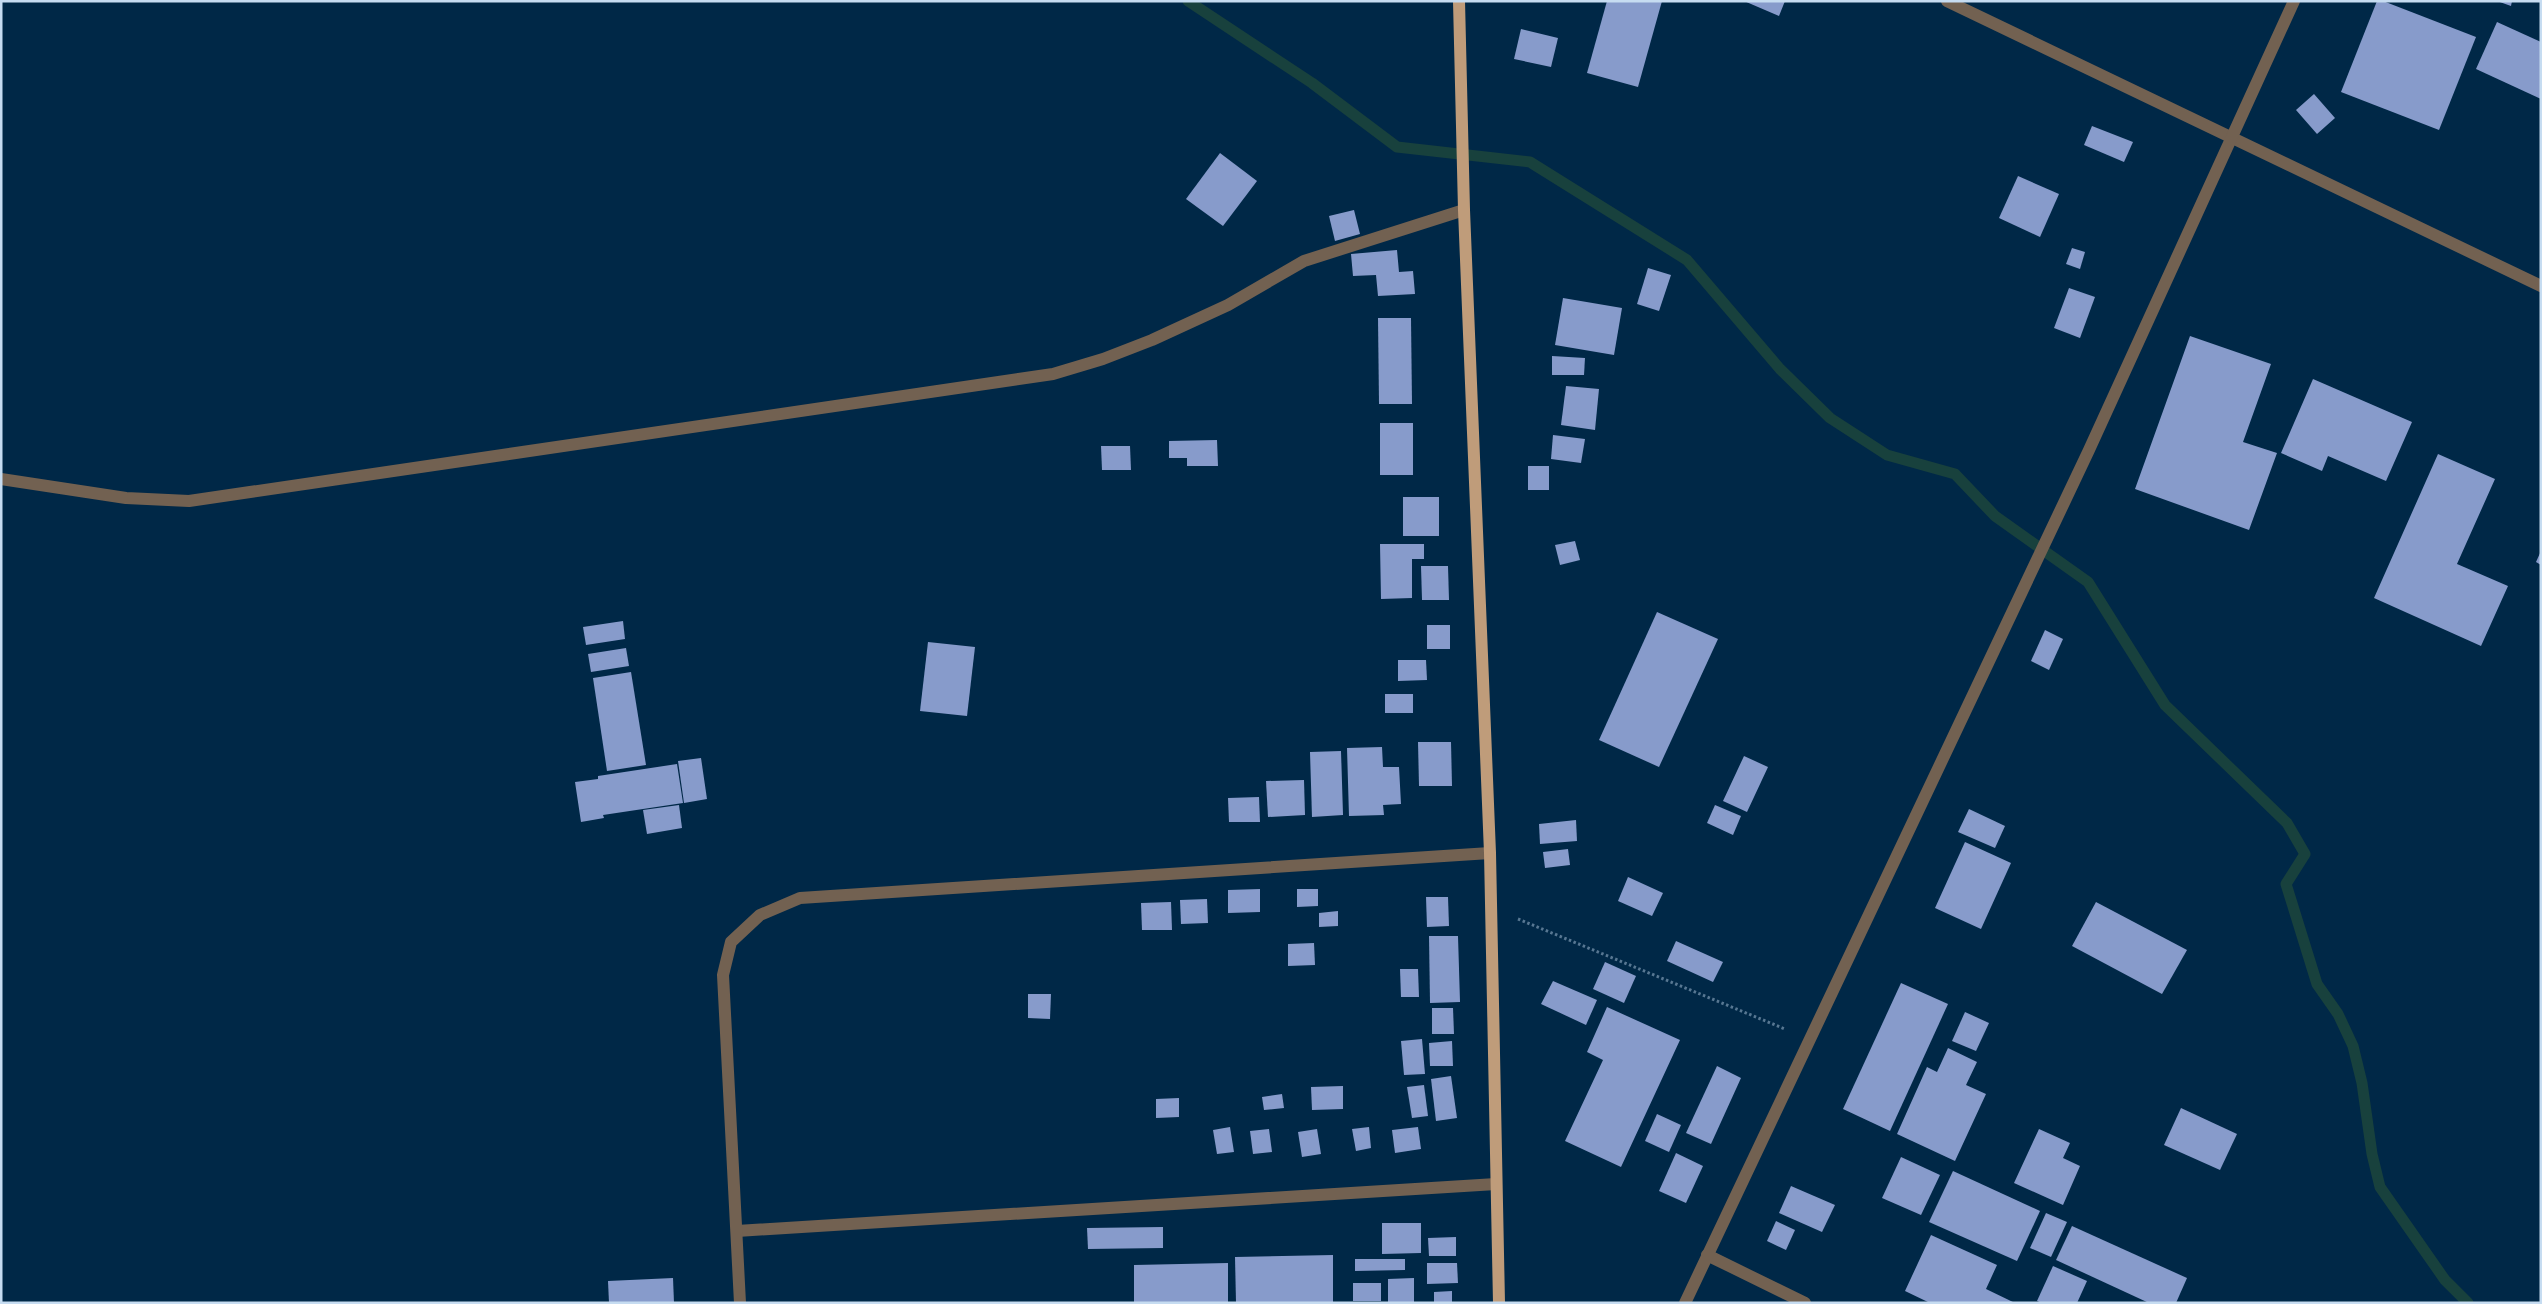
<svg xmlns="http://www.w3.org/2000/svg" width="2542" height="1304" font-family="'Public Sans',sans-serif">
	<rect width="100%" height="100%" fill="#002847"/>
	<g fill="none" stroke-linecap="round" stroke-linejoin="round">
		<!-- stream -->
		<polyline stroke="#18413d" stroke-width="11" points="1188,1 1312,83 1397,147 1530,162 1687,260 1780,369 1830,418 1887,455 1955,474 1995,516 2088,582 2165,705 2287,823 2305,854 2286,884 2317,984 2338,1014 2353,1046 2362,1083 2372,1154 2380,1187 2445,1280 2468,1303"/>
	</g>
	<!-- building -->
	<g fill="#879bcb">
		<polygon points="1607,1 1662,1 1638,87 1587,73"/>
		<polygon points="1744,1 1785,1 1779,16"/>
		<polygon points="2377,1 2383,1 2476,37 2439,130 2341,92"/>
		<polygon points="2497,1 2512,1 2511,6"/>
		<polygon points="2497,22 2541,42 2541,99 2476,69"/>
		<polygon points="1521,29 1558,38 1551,67 1514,59"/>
		<polygon points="2314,94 2335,118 2317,134 2296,110"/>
		<polygon points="2092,126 2133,142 2124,162 2084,145"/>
		<polygon points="1220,153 1257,181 1223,226 1186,199"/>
		<polygon points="2018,176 2059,194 2040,237 1999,218"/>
		<polygon points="1354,210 1360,234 1335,241 1329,216"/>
		<polygon points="2072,248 2085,252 2080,269 2066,264"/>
		<polygon points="1397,250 1399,272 1413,271 1415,294 1378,296 1376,275 1353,276 1351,254"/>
		<polygon points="1648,268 1671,275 1659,311 1637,304"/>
		<polygon points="2069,288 2095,297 2080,338 2054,328"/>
		<polygon points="1563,298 1622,308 1614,355 1555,345"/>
		<polygon points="1378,318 1411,318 1412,404 1379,404"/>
		<polygon points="2190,336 2271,364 2243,442 2277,453 2249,530 2135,489"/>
		<polygon points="1552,356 1585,358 1584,375 1552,375"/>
		<polygon points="2313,379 2412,422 2386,481 2328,456 2322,471 2281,453"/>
		<polygon points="1566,386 1599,389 1595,430 1561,425"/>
		<rect x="1380" y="423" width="33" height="52"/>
		<polygon points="1553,435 1585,439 1581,463 1551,459"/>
		<polygon points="1217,440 1218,466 1187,466 1187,458 1169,458 1169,441"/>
		<polygon points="1101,446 1130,446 1131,470 1102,470"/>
		<polygon points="2438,454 2495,479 2457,564 2508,586 2481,646 2374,598"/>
		<rect x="1528" y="466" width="21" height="24"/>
		<rect x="1403" y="497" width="36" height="39"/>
		<polygon points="1575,541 1580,560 1560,565 1555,545"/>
		<polygon points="1380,544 1424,544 1424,559 1412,559 1412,598 1381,599"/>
		<polygon points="2541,551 2541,565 2536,562"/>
		<polygon points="1421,566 1448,566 1449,600 1422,600"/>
		<polygon points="1657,612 1718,639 1659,767 1599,740"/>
		<polygon points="623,621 625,639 586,645 583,627"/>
		<rect x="1427" y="625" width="23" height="24"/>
		<polygon points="2045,630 2063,639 2049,670 2031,661"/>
		<polygon points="928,642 975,647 967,716 920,711"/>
		<polygon points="626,648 629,666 591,672 588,654"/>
		<polygon points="1398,660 1426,660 1427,680 1398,681"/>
		<polygon points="631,672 646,765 607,771 593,678"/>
		<rect x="1385" y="694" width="28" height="19"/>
		<polygon points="1418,742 1451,742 1452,786 1419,786"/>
		<polygon points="1382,747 1383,767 1399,767 1401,804 1383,805 1384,815 1349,816 1347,748"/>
		<polygon points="1341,751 1343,815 1312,817 1310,752"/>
		<polygon points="1744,756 1768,767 1747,812 1723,801"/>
		<polygon points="701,758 707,799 684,803 678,761"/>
		<polygon points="677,764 683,803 603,815 604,818 581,822 575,782 598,779 598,776"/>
		<polygon points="1304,780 1305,815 1268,817 1266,781"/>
		<polygon points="1259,797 1260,822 1229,822 1228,798"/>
		<polygon points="679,805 682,828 647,834 643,810"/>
		<polygon points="1715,805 1741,816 1733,835 1707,823"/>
		<polygon points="1969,809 2005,826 1995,848 1958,832"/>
		<polygon points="1576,820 1577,841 1540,844 1539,824"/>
		<polygon points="1965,842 2011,863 1981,929 1935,908"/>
		<polygon points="1568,849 1570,865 1545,868 1543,852"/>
		<polygon points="1628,877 1663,893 1652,916 1618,901"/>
		<polygon points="1260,889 1260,912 1228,913 1228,890"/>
		<polygon points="1297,889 1318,889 1318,906 1297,907"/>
		<polygon points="1426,897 1448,897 1449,926 1427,927"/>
		<polygon points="1207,899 1208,923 1181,924 1180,900"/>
		<polygon points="1171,902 1172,930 1142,930 1141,903"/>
		<polygon points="2096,902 2187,950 2162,994 2072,946"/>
		<polygon points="1338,911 1338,926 1319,927 1319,913"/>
		<polygon points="1429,936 1458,936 1460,1002 1430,1003"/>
		<polygon points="1676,941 1723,962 1713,982 1667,961"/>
		<polygon points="1314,943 1315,965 1288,966 1288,944"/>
		<polygon points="1605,962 1636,976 1624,1003 1593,989"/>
		<polygon points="1400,969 1418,969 1419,997 1401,997"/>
		<polygon points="1553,981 1597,1000 1586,1025 1541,1004"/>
		<polygon points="1901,983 1948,1004 1890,1131 1843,1109"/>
		<polygon points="1028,994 1051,994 1050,1019 1028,1018"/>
		<polygon points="1607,1007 1680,1040 1621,1167 1565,1141 1603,1060 1587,1052"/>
		<polygon points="1432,1008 1453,1008 1454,1034 1432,1034"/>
		<polygon points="1965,1012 1989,1023 1976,1051 1952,1041"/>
		<polygon points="1422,1039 1425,1074 1404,1075 1401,1041"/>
		<polygon points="1452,1041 1453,1066 1430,1066 1429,1043"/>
		<polygon points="1948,1048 1977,1062 1966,1085 1986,1094 1955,1161 1897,1134 1927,1067 1937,1072"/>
		<polygon points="1717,1066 1741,1078 1711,1144 1686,1133"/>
		<polygon points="1451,1076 1457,1118 1436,1121 1431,1079"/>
		<polygon points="1424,1085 1428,1116 1412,1118 1407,1087"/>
		<polygon points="1343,1086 1343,1109 1312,1110 1311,1087"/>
		<polygon points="1282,1094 1284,1108 1264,1110 1262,1097"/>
		<polygon points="1179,1098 1179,1117 1156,1118 1156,1099"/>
		<polygon points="2181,1108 2237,1134 2220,1170 2164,1145"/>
		<polygon points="1657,1114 1681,1125 1669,1152 1645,1141"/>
		<polygon points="1230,1127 1234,1152 1217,1154 1213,1130"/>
		<polygon points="1369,1127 1371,1148 1356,1151 1352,1129"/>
		<polygon points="1418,1127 1421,1149 1395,1153 1392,1130"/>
		<polygon points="1269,1129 1272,1152 1253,1154 1250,1131"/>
		<polygon points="1317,1129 1321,1154 1302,1157 1298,1132"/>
		<polygon points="2039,1129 2070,1143 2063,1158 2080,1166 2063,1205 2014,1183"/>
		<polygon points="1676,1153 1703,1166 1686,1203 1659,1191"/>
		<polygon points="1901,1157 1940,1175 1921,1215 1882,1198"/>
		<polygon points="1953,1171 2040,1211 2017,1261 1929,1222"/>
		<polygon points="1791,1186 1835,1205 1822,1232 1779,1213"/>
		<polygon points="2046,1213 2067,1222 2051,1257 2030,1248"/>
		<polygon points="1776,1221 1795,1230 1786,1250 1767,1241"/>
		<polygon points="1382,1223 1421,1223 1421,1253 1382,1254"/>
		<polygon points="2072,1226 2187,1278 2176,1303 2149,1303 2056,1260"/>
		<polygon points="1163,1227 1163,1248 1088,1249 1087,1228"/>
		<polygon points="1931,1235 1997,1265 1986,1289 2015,1303 1930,1303 1905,1291"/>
		<polygon points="1456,1237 1456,1256 1429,1256 1428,1238"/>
		<polygon points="1333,1255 1333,1303 1236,1303 1235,1257"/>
		<polygon points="1355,1259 1405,1259 1405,1270 1355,1271"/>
		<polygon points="1228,1263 1228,1303 1134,1303 1134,1265"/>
		<polygon points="1427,1263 1457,1263 1458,1283 1427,1284"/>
		<polygon points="2053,1266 2087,1281 2077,1303 2042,1303 2037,1301"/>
		<polygon points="673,1278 674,1303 609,1303 608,1281"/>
		<polygon points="1414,1278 1414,1302 1388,1302 1388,1279"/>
		<rect x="1353" y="1283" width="28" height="18"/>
		<polygon points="1452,1291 1452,1303 1434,1303 1434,1292"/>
	</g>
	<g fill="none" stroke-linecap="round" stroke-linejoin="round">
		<!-- path -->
		<polyline stroke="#577792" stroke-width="3" stroke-dasharray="2.5 2.5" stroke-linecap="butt" points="1518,919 1785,1029"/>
		<!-- minor -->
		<g stroke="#726151" stroke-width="12">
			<polyline points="1947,1 2541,286"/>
			<polyline points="1,479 126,498 189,501 1053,374 1103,359 1152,340 1228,305 1304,261 1464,210"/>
			<polyline points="737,1231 1496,1184"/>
			<polyline points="1707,1255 1805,1303"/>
			<polyline points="740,1303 723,975 731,942 760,915 800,898 1490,853"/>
		</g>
		<!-- tertiary -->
		<polyline stroke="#726151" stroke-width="12" points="1685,1303 2089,450 2294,1"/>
		<!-- primary -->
		<polyline stroke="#bf9c7a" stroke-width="12" points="1459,1 1464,210 1490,853 1499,1303"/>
	</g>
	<!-- border -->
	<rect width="2542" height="1304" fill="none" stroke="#c6dcf1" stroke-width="5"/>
</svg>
